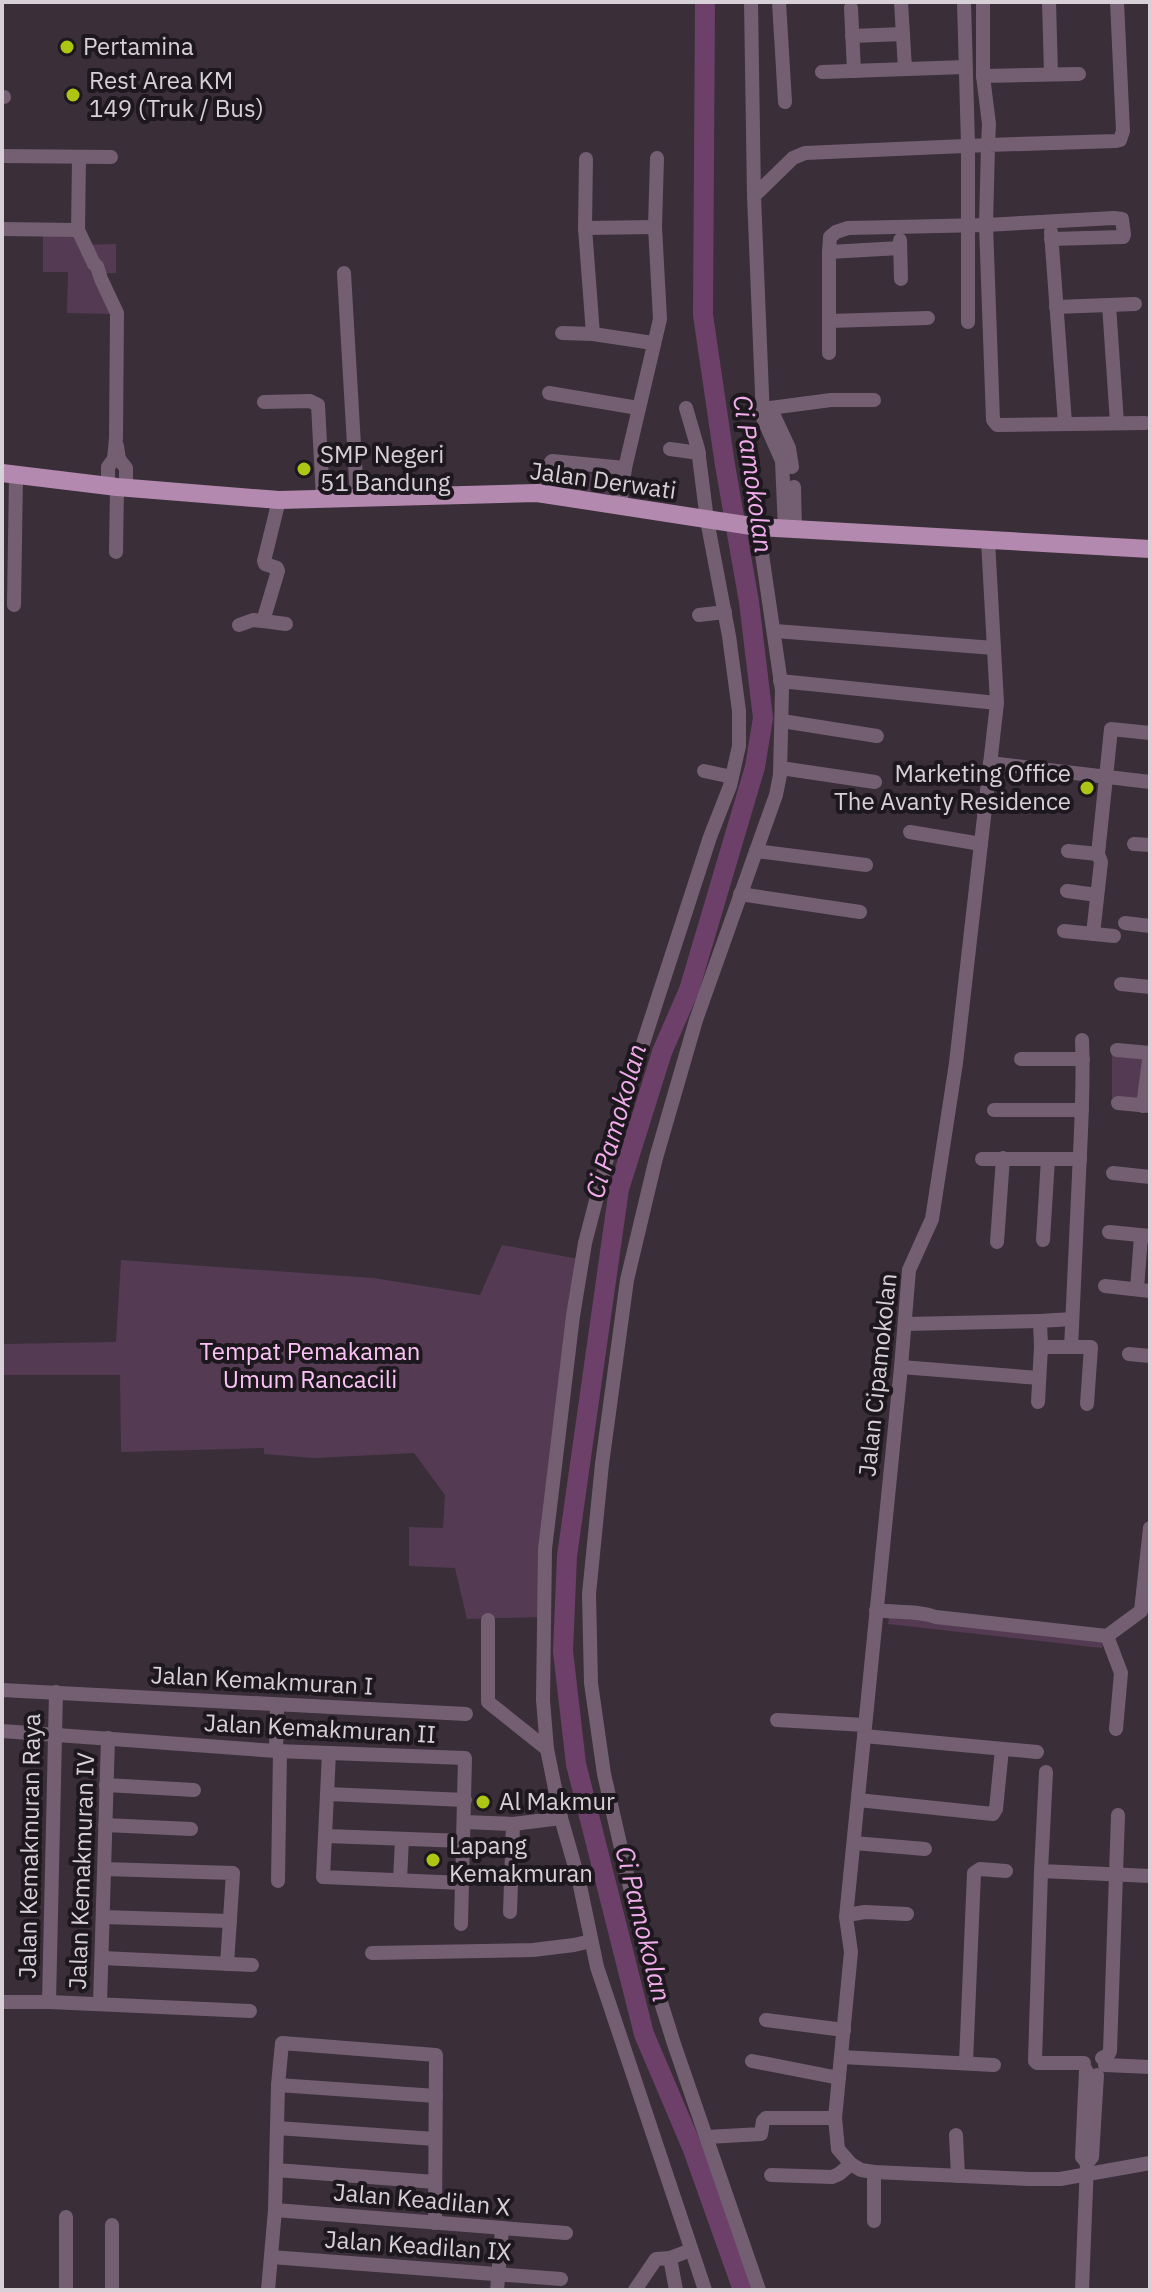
<svg xmlns="http://www.w3.org/2000/svg" width="1152" height="2292" font-family="'IBM Plex Sans',sans-serif">
	<rect width="100%" height="100%" fill="#3a2e39"/>
	<!-- green -->
	<g fill="#553a53">
		<polygon points="43,234 75,234 80,245 116,244 116,273 105,273 110,314 67,313 68,272 43,272"/>
		<polygon points="554,469 618,478 616,495 552,486"/>
		<polygon points="1112,1052 1145,1055 1139,1101 1112,1098"/>
		<polygon points="502,1245 579,1259 542,1617 467,1619 455,1568 409,1566 409,1527 443,1528 445,1495 414,1453 314,1458 264,1454 264,1448 121,1452 120,1375 2,1375 2,1344 116,1342 121,1260 373,1278 480,1295"/>
		<polygon points="889,1617 1103,1641 1102,1648 888,1624"/>
	</g>
	<g fill="none" stroke-linecap="round" stroke-linejoin="round">
		<!-- river -->
		<polyline stroke="#6c4069" stroke-width="20" points="705,2 703,315 725,465 749,602 763,718 755,767 689,990 662,1052 619,1189 567,1556 563,1651 576,1764 644,2034 692,2147 743,2290"/>
		<!-- minor -->
		<g stroke="#735f71" stroke-width="14">
			<polyline points="751,2 754,196 763,418 782,461 785,529"/>
			<polyline points="779,2 785,102"/>
			<polyline points="901,2 905,69"/>
			<polyline points="964,2 968,145 968,322"/>
			<polyline points="1049,2 1051,74"/>
			<polyline points="1117,2 1123,131 1120,140 1116,141 988,145 986,225 993,420 997,425 1145,423"/>
			<polyline points="851,8 854,71"/>
			<polyline points="852,36 903,34"/>
			<polyline points="822,72 965,67"/>
			<polyline points="983,76 1079,74"/>
			<polyline points="2,97 4,97"/>
			<polyline points="2,156 111,157"/>
			<polyline points="79,157 78,230 94,264 97,266 101,279 117,313 116,438 114,459 108,467 108,486"/>
			<polyline points="754,196 793,158 805,153 988,145 989,124 983,76 983,2"/>
			<polyline points="585,228 586,159"/>
			<polyline points="2,229 78,230"/>
			<polyline points="1051,232 1065,423"/>
			<polyline points="900,240 901,279"/>
			<polyline points="829,252 830,237 836,232 848,228 986,225 1114,218 1122,219 1124,235 1123,237 1051,239"/>
			<polyline points="344,273 357,497"/>
			<polyline points="1109,305 1117,423"/>
			<polyline points="1056,307 1135,304"/>
			<polyline points="829,321 928,318"/>
			<polyline points="562,333 593,334 653,343"/>
			<polyline points="593,334 585,228 655,227"/>
			<polyline points="829,353 829,252 900,248"/>
			<polyline points="549,393 638,408"/>
			<polyline points="264,402 310,401 318,405 323,499"/>
			<polyline points="686,408 698,449 707,520 729,636 739,711 739,746 730,786 710,837 612,1139 585,1243 573,1316 545,1549 543,1700 547,1749 561,1818 579,1881 597,1967 705,2290"/>
			<polyline points="762,409 774,416 789,448 792,467"/>
			<polyline points="762,409 831,400 874,400"/>
			<polyline points="117,446 119,459 126,468 126,488"/>
			<polyline points="670,449 699,453"/>
			<polyline points="794,487 795,530"/>
			<polyline points="546,494 549,465 552,461 625,468"/>
			<polyline points="620,505 625,468 660,319 655,227 657,158"/>
			<polyline points="758,527 782,690 780,775 776,795 696,1020 656,1158 627,1280 602,1464 589,1594 591,1683 604,1774 644,1948 674,2044 759,2290"/>
			<polyline points="988,541 997,703 956,1063 932,1219 909,1270 901,1367 846,1917 851,1952 835,2118 838,2149 851,2164 861,2170 874,2172 1030,2179 1060,2179 1150,2163"/>
			<polyline points="116,552 117,487"/>
			<polyline points="14,605 16,475"/>
			<polyline points="699,615 725,612"/>
			<polyline points="263,621 286,624"/>
			<polyline points="239,625 253,620 263,621 278,571 277,568 265,564 264,561 279,500"/>
			<polyline points="775,631 994,648"/>
			<polyline points="780,681 997,703"/>
			<polyline points="782,721 877,736"/>
			<polyline points="990,763 1150,782"/>
			<polyline points="781,768 875,782"/>
			<polyline points="704,771 732,777"/>
			<polyline points="910,832 981,844"/>
			<polyline points="1134,844 1150,845"/>
			<polyline points="756,851 866,865"/>
			<polyline points="1068,851 1098,854"/>
			<polyline points="1067,891 1097,895"/>
			<polyline points="740,894 860,912"/>
			<polyline points="1125,923 1150,926"/>
			<polyline points="1064,931 1114,936"/>
			<polyline points="1093,934 1101,862 1098,854 1111,729 1150,733"/>
			<polyline points="1121,984 1150,987"/>
			<polyline points="1117,1050 1150,1053 1143,1106"/>
			<polyline points="1021,1059 1083,1059"/>
			<polyline points="1118,1103 1150,1106"/>
			<polyline points="994,1110 1082,1110"/>
			<polyline points="982,1159 1080,1159"/>
			<polyline points="1113,1173 1150,1177"/>
			<polyline points="1109,1232 1150,1236"/>
			<polyline points="1043,1240 1048,1159"/>
			<polyline points="997,1242 1003,1158"/>
			<polyline points="1105,1286 1150,1291"/>
			<polyline points="1137,1289 1141,1236"/>
			<path d="M 1072,1319 L 1040,1321 L 1041,1347 L 1071,1347 C 1074,1290 1076,1233 1079,1175 C 1081,1130 1084,1085 1082,1040"/>
			<polyline points="905,1324 1040,1321"/>
			<polyline points="1071,1347 1091,1347 1087,1404"/>
			<polyline points="1129,1354 1150,1356"/>
			<polyline points="901,1367 1039,1378"/>
			<polyline points="1038,1402 1041,1347"/>
			<path d="M 876,1610 C 896,1613 917,1610 936,1617 L 1107,1636 L 1141,1611 L 1150,1528"/>
			<polyline points="488,1620 488,1702 547,1749"/>
			<polyline points="1107,1636 1121,1673 1116,1729"/>
			<polyline points="2,1690 466,1714"/>
			<polyline points="777,1720 865,1725"/>
			<polyline points="2,1731 276,1751 465,1758 461,1924"/>
			<polyline points="864,1736 1037,1752"/>
			<polyline points="276,1751 277,1705"/>
			<polyline points="329,1753 323,1877 463,1883"/>
			<polyline points="1046,1772 1041,1871 1150,1876"/>
			<polyline points="106,1785 194,1790"/>
			<polyline points="328,1794 465,1800"/>
			<polyline points="858,1800 993,1814 996,1809 1002,1749"/>
			<polyline points="465,1822 513,1824 561,1818"/>
			<polyline points="105,1825 191,1829"/>
			<polyline points="326,1836 464,1841"/>
			<polyline points="854,1843 925,1849"/>
			<polyline points="104,1869 233,1873 227,1964"/>
			<polyline points="1041,1871 1035,2061 1037,2063 1084,2063"/>
			<polyline points="400,1880 402,1839"/>
			<polyline points="278,1881 280,1751"/>
			<polyline points="510,1912 513,1824"/>
			<polyline points="847,1915 865,1912 907,1914"/>
			<polyline points="103,1917 230,1921"/>
			<polyline points="372,1953 533,1950 574,1945 591,1941"/>
			<polyline points="102,1958 252,1965"/>
			<polyline points="2,2002 49,2002 250,2011"/>
			<polyline points="49,2002 56,1692"/>
			<polyline points="100,2004 108,1738"/>
			<polyline points="766,2020 844,2030"/>
			<polyline points="841,2057 994,2065"/>
			<polyline points="1102,2058 1108,2055 1110,2051 1118,1815"/>
			<polyline points="752,2061 839,2078"/>
			<polyline points="966,2062 974,1873 980,1869 1006,1871"/>
			<polyline points="1105,2065 1150,2067"/>
			<polyline points="1086,2070 1082,2157 1087,2163"/>
			<polyline points="278,2085 436,2096"/>
			<polyline points="277,2128 435,2139"/>
			<polyline points="956,2135 958,2176"/>
			<polyline points="707,2137 761,2134 763,2121 766,2118 835,2118"/>
			<polyline points="276,2170 435,2182"/>
			<polyline points="771,2175 832,2177 839,2174 851,2164"/>
			<polyline points="275,2210 566,2233"/>
			<polyline points="874,2221 874,2172"/>
			<polyline points="271,2257 561,2279"/>
			<polyline points="66,2290 66,2217"/>
			<polyline points="112,2290 112,2225"/>
			<polyline points="268,2290 275,2210 278,2085 282,2043 436,2055 435,2223"/>
			<polyline points="497,2290 502,2229"/>
			<polyline points="635,2290 656,2259 670,2258"/>
			<polyline points="676,2290 670,2258 691,2250"/>
			<polyline points="1082,2290 1087,2163 1092,2157 1097,2075"/>
		</g>
		<!-- major -->
		<polyline stroke="#b389af" stroke-width="18" points="2,473 117,487 279,500 537,493 758,527 1150,549"/>
	</g>
	<!-- markers -->
	<g fill="#acc613" stroke="#1d181d" stroke-width="3">
		<circle cx="67" cy="47" r="8"/>
		<circle cx="73" cy="95" r="8"/>
		<circle cx="304" cy="469" r="8"/>
		<circle cx="1087" cy="788" r="8"/>
		<circle cx="483" cy="1802" r="8"/>
		<circle cx="433" cy="1860" r="8"/>
	</g>
	<g text-anchor="middle" stroke-width="8" stroke-linejoin="round" paint-order="stroke">
		<!-- poi labels -->
		<g font-size="24" fill="#d8d0d7" stroke="#1d181d" text-anchor="start">
			<text x="83" y="55">Pertamina</text>
			<text x="89" y="89">Rest Area KM<tspan x="89" dy="28">149 (Truk / Bus)</tspan></text>
			<text x="320" y="463">SMP Negeri<tspan x="320" dy="28">51 Bandung</tspan></text>
			<text x="1071" y="782" text-anchor="end">Marketing Office<tspan x="1071" dy="28">The Avanty Residence</tspan></text>
			<text x="499" y="1810">Al Makmur</text>
			<text x="449" y="1854">Lapang<tspan x="449" dy="28">Kemakmuran</tspan></text>
		</g>
		<!-- street labels -->
		<g font-size="24" fill="#d8d0d7" stroke="#1d181d">
			<text transform="translate(603 481) rotate(8)" y="8">Jalan Derwati</text>
			<text transform="translate(878 1375) rotate(-84)" y="8">Jalan Cipamokolan</text>
			<text transform="translate(262 1681) rotate(3)" y="8">Jalan Kemakmuran I</text>
			<text transform="translate(320 1729) rotate(3)" y="8">Jalan Kemakmuran II</text>
			<text transform="translate(30 1846) rotate(-89)" y="8">Jalan Kemakmuran Raya</text>
			<text transform="translate(82 1871) rotate(-88)" y="8">Jalan Kemakmuran IV</text>
			<text transform="translate(422 2200) rotate(5)" y="8">Jalan Keadilan X</text>
			<text transform="translate(418 2246) rotate(4)" y="8">Jalan Keadilan IX</text>
		</g>
		<!-- park labels -->
		<g font-size="24" fill="#fac2f5" stroke="#1d181d">
			<text x="310" y="1360">Tempat Pemakaman<tspan x="310" dy="28">Umum Rancacili</tspan></text>
		</g>
		<!-- water labels -->
		<g font-size="26" font-style="italic" fill="#f1acec" stroke="#1d181d">
			<text transform="translate(753 474) rotate(82)" y="9">Ci Pamokolan</text>
			<text transform="translate(616 1121) rotate(-74)" y="9">Ci Pamokolan</text>
			<text transform="translate(643 1924) rotate(76)" y="9">Ci Pamokolan</text>
		</g>
	</g>
	<!-- border -->
	<rect width="1152" height="2292" fill="none" stroke="#d8d0d7" stroke-width="8"/>
</svg>
